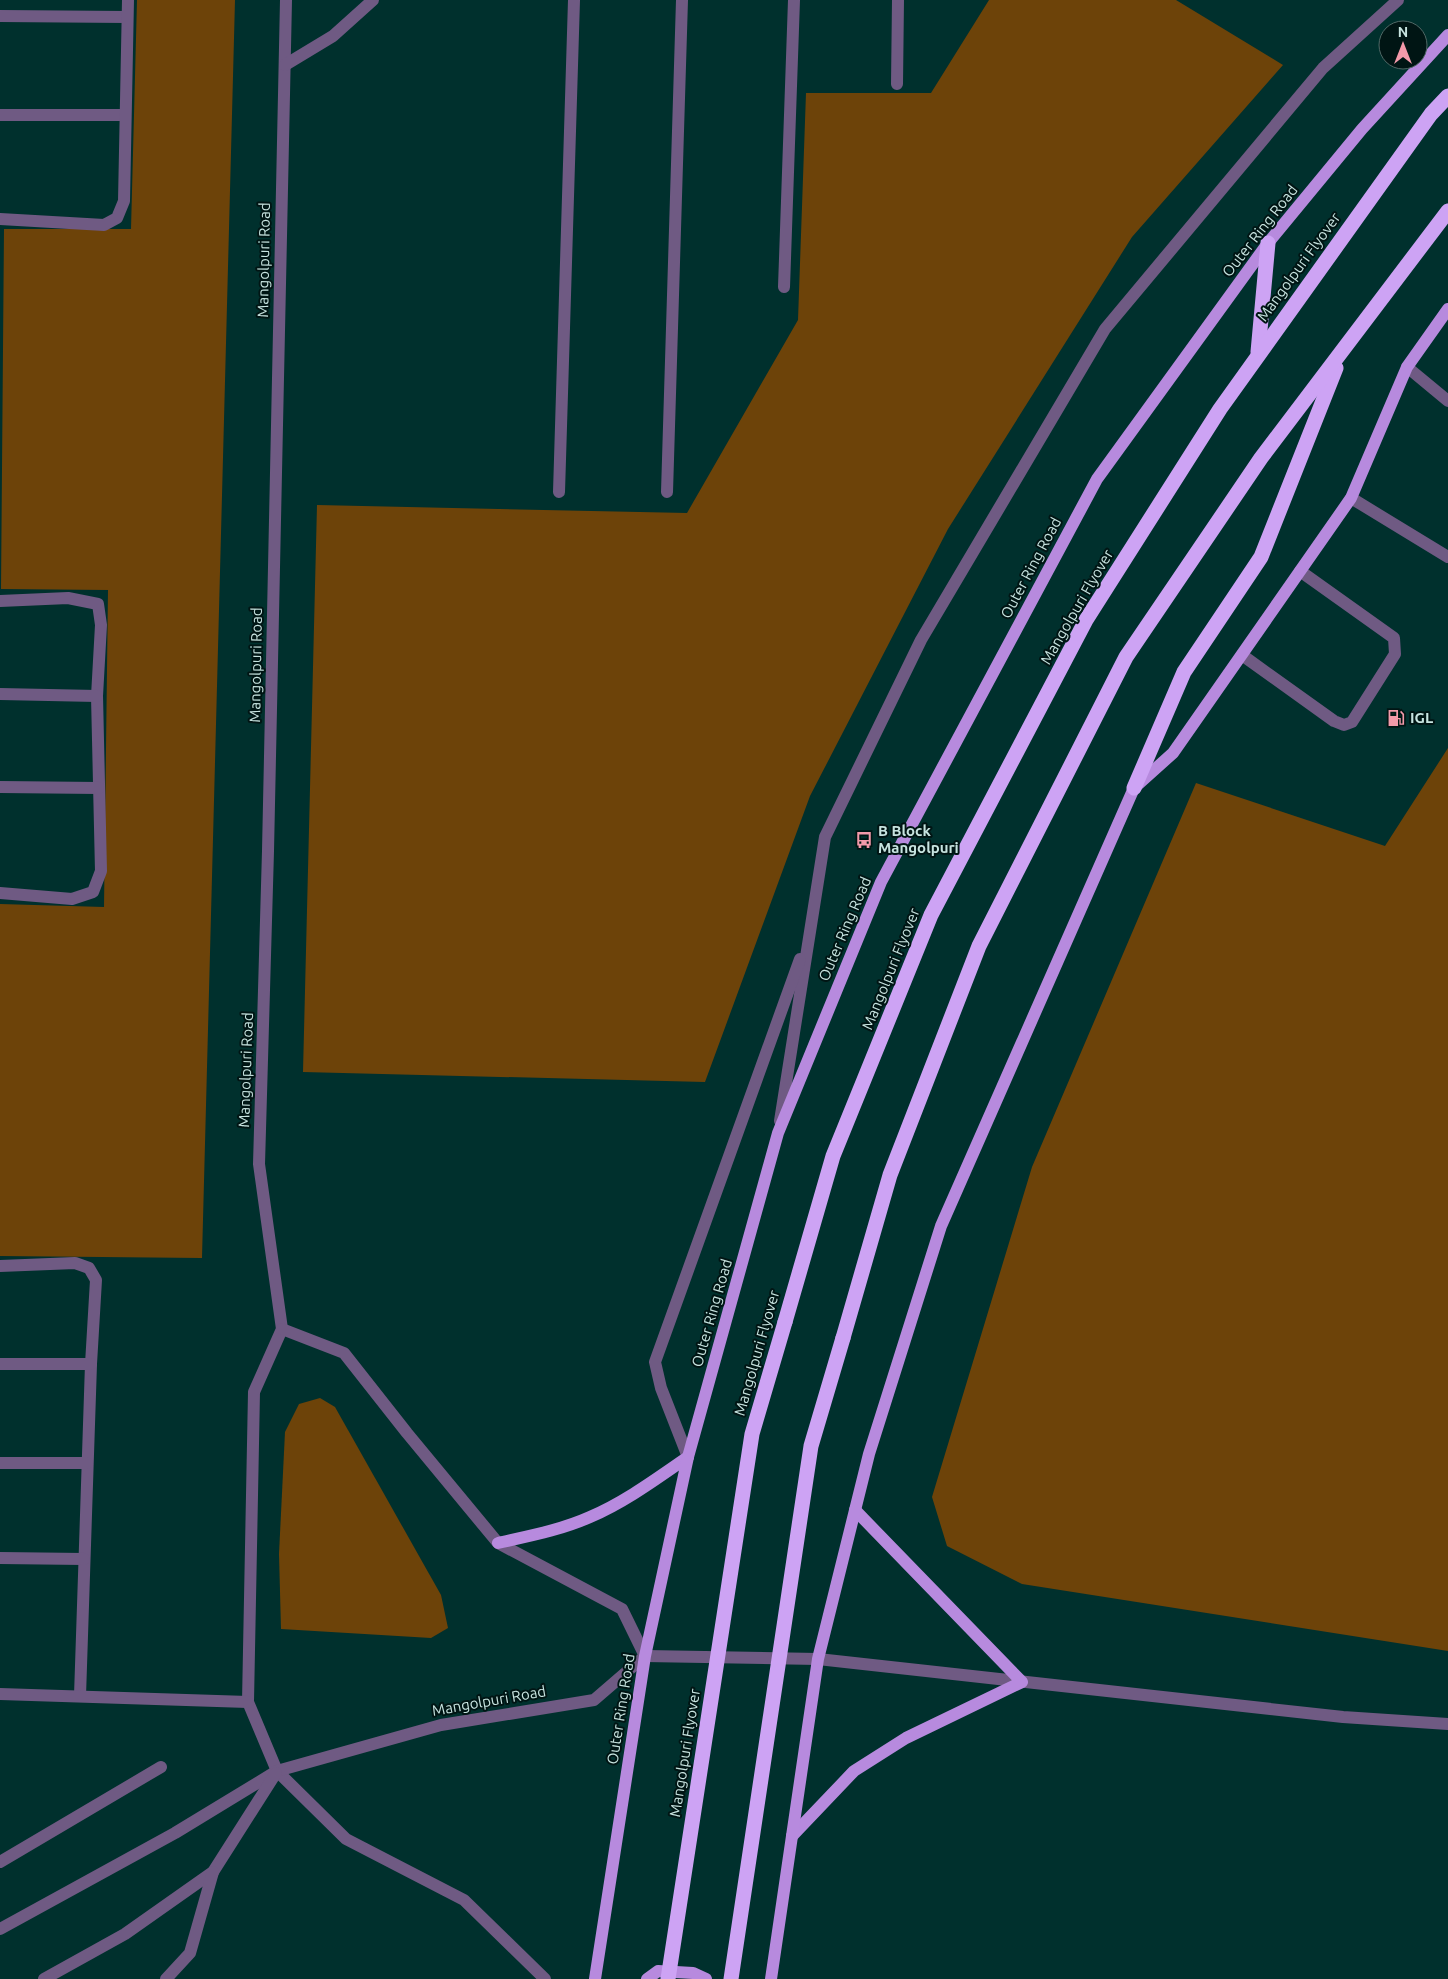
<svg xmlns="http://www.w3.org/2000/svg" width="1448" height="1979" font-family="Ubuntu,sans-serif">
	<rect width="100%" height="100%" fill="#00302d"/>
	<!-- green -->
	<g fill="#6d4309">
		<polygon points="137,0 235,0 202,1258 0,1256 0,904 104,907 108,590 1,589 4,229 131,229"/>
		<polygon points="989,0 1176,0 1283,65 1132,237 948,529 810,796 705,1082 303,1072 317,505 687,513 798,320 806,93 931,93"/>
		<polygon points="1448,748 1448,1651 1022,1584 947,1546 932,1497 1032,1167 1196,783 1385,846"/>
		<polygon points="320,1398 335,1407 441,1595 448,1628 431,1638 281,1629 279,1554 285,1432 299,1404"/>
	</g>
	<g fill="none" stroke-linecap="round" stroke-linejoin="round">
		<!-- minor -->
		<g stroke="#6f5a83" stroke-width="12">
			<polyline points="286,0 268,851 259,1164 282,1329 254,1392 248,1702 277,1771 346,1839 464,1900 545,1979"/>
			<polyline points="0,16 127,17"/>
			<polyline points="285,65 333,36 373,0"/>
			<polyline points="897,84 898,0"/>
			<polyline points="0,115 124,115"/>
			<polyline points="0,219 104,225 117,218 124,201 128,0"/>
			<polyline points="784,287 794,0"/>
			<polyline points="1407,367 1448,401"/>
			<polyline points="559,492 574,0"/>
			<polyline points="667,492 682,0"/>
			<polyline points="1351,498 1448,557"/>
			<polyline points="0,601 68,598 98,604 101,625 97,696 101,871 93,892 72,899 0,893"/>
			<polyline points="1242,655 1334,721 1344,725 1352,722 1395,654 1394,638 1300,571"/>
			<polyline points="0,694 97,696"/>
			<polyline points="0,787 99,788"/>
			<polyline points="780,1121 825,837 921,640 1105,329 1323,68 1398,0"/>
			<polyline points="0,1266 75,1263 89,1268 96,1280 91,1364 80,1696"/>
			<polyline points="282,1329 344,1353 407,1433 498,1543 622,1609 645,1656"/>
			<polyline points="0,1364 91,1364"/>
			<polyline points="688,1457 661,1388 655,1362 800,959"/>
			<polyline points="0,1463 87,1463"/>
			<polyline points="0,1558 84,1559"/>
			<polyline points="645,1656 818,1659 1343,1717 1448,1724"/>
			<polyline points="0,1694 248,1702"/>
			<polyline points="0,1862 161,1767"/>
			<polyline points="0,1929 175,1833 277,1771 441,1725 594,1700 645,1656"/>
			<polyline points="44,1979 125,1934 213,1872 276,1773"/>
			<polyline points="166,1979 190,1953 213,1872"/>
		</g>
		<!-- major -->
		<g stroke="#b78ade" stroke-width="12">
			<path d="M 498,1543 C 529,1536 561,1530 590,1517 C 625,1502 656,1479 688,1457"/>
			<polyline points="792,1836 854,1771 906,1738 1022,1682 855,1510"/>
			<polyline points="595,1979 645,1656 688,1457 778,1133 881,882 1097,479 1268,243 1362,129 1448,35"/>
			<polyline points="647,1979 658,1971 693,1973 706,1979"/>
			<polyline points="771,1979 818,1659 869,1454 941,1226 1134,788 1173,753 1351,498 1407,367 1448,309"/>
		</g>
		<!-- highway -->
		<g stroke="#cda3f4" stroke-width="15">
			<polyline points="1258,352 1268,243"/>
			<polyline points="1134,788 1184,672 1261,557 1336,368"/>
			<polyline points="785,1322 833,1156 931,915 1086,620 1220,409 1431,114 1448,96"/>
			<polyline points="843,1338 890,1175 979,946 1126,657 1261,458 1448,211"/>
		</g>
		<!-- highway-bridge -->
		<g stroke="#cda3f4" stroke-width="15">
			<polyline points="668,1979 752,1434 785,1322"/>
			<polyline points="731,1979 811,1446 843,1338"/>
		</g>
	</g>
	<!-- icons -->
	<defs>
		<g id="fuel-bare" transform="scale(1.35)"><path d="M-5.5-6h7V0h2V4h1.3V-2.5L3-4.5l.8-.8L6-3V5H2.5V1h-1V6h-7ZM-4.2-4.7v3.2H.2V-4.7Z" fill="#f39aaa" stroke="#001514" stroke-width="2.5" paint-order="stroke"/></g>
		<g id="bus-bare" transform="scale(1.35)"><path d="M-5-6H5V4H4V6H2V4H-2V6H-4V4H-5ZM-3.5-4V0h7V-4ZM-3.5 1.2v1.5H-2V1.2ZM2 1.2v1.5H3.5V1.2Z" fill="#f39aaa" stroke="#001514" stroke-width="2.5" paint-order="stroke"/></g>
	</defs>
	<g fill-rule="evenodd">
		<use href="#fuel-bare" x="1396" y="718"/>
		<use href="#bus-bare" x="864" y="840"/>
	</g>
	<g text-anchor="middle" stroke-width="4" stroke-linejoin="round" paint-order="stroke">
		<!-- street labels -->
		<g font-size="15" fill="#c7e4e0" stroke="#001514">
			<text transform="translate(1260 231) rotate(-52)" y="5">Outer Ring Road</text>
			<text transform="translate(264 260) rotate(-89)" y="5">Mangolpuri Road</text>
			<text transform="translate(1299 267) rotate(-54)" y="5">Mangolpuri Flyover</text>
			<text transform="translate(1031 568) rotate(-62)" y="5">Outer Ring Road</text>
			<text transform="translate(1077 607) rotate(-60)" y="5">Mangolpuri Flyover</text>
			<text transform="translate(256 665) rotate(-89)" y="5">Mangolpuri Road</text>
			<text transform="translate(845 929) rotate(-67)" y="5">Outer Ring Road</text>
			<text transform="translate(891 969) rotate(-68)" y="5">Mangolpuri Flyover</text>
			<text transform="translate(246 1070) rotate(-88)" y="5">Mangolpuri Road</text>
			<text transform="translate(712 1313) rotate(-74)" y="5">Outer Ring Road</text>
			<text transform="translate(757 1353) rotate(-74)" y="5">Mangolpuri Flyover</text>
			<text transform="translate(489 1701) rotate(-10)" y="5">Mangolpuri Road</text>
			<text transform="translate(621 1709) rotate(-81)" y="5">Outer Ring Road</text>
			<text transform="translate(685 1753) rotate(-81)" y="5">Mangolpuri Flyover</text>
		</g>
		<!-- poi labels -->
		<g font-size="15" font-weight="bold" fill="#c7e4e0" stroke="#001514" text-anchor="start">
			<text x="1410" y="723">IGL</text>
			<text x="878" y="836">B Block<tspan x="878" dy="17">Mangolpuri</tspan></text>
		</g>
	</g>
	<!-- north arrow -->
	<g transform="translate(1403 45)"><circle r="24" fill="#001514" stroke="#506866"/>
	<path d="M0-4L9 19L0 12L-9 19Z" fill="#f39aaa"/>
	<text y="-8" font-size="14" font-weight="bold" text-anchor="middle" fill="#c7e4e0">N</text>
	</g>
</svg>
